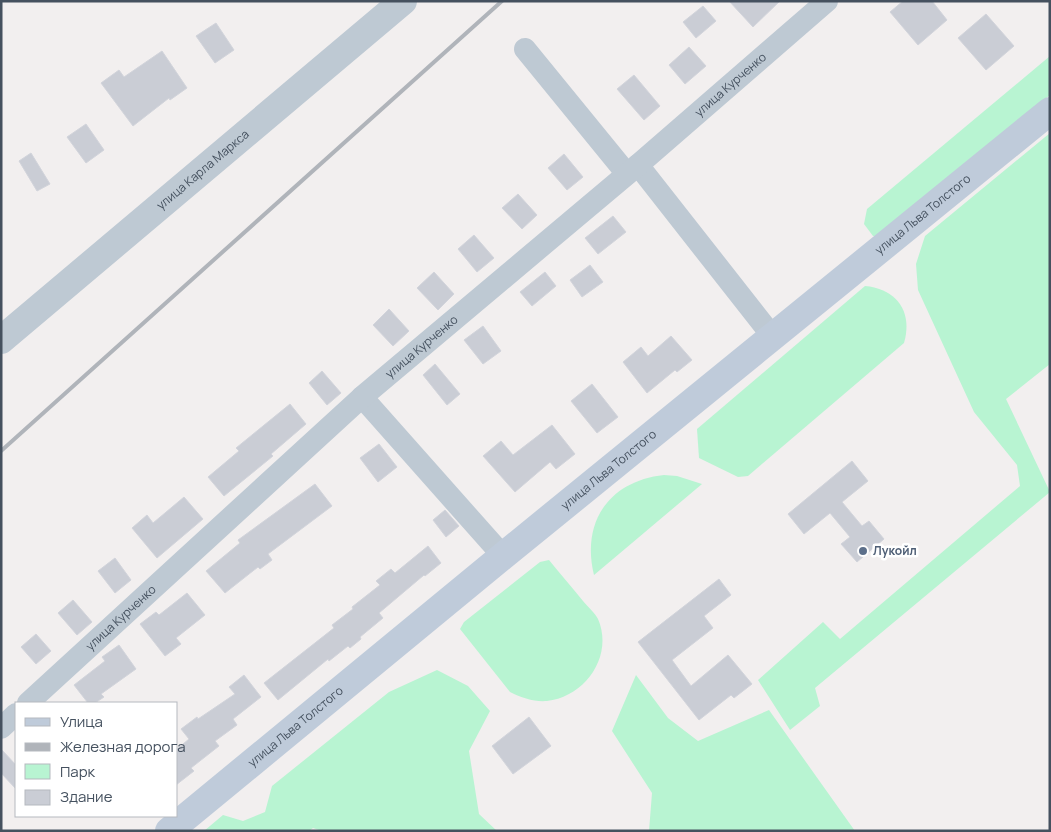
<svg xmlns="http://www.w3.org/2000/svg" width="1051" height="832" font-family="Manrope,sans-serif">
	<rect width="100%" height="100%" fill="#f2efef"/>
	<!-- green -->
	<g fill="#b8f4d2">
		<polygon points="1050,56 1050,95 883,236 873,236 864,224 867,209"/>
		<polygon points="1050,133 1050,364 1006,399 1050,492 815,688 820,706 790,730 758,680 823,622 840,639 1020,486 1017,465 974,412 918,290 916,264 925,236"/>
		<path d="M 865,286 C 897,289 913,312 904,343 L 748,476 L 738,477 L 699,458 L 697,429 Z"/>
		<path d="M 664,475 L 677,476 L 702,484 L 594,575 C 581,522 609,481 664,475 Z"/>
		<path d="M 549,560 C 560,574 572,587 583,601 C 588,607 595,613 598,619 C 614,656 585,697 547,701 C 534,702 522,698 510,692 L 460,629 L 464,622 L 540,562 Z"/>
		<polygon points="437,670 468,686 490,711 469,751 479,814 497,831 322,831 313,828 309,831 204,831 223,815 243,821 265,812 272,786 389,692"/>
		<polygon points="636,675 668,718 698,741 769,710 855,831 649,831 652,793 612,731"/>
	</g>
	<!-- building -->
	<g fill="#cacdd5" stroke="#d2d4db">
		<polygon points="729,1 780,1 753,27"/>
		<polygon points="903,1 932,1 947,20 918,45 890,12"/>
		<polygon points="703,6 716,21 696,38 683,22"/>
		<polygon points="986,14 1014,46 986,70 958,38"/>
		<polygon points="216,23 234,50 215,63 196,36"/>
		<polygon points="689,47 706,66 685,84 669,65"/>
		<polygon points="162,51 187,88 170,100 169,98 133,126 101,83 119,70 124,77"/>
		<polygon points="634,75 660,106 644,120 617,89"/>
		<polygon points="86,124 104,150 86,163 67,137"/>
		<polygon points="31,153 50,184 37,191 19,161"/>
		<polygon points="564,154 583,177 567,190 548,168"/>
		<polygon points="518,194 537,215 522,229 502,208"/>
		<polygon points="613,216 626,232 598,254 585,238"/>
		<polygon points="474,235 494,258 477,272 458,249"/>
		<polygon points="590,265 603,282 582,297 570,280"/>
		<polygon points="434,272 454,294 438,310 417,288"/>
		<polygon points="545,272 556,286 532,306 520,292"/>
		<polygon points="389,309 409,331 393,346 373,325"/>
		<polygon points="483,326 501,351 483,364 464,340"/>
		<polygon points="671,336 692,360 677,372 675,370 647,393 623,362 641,347 648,356"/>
		<polygon points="435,364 460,394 447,405 423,375"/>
		<polygon points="322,371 341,393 327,405 309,383"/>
		<polygon points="592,384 618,417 597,433 571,401"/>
		<polygon points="290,404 306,424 271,454 273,456 224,496 208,477 239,451 236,448"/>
		<polygon points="552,425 575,454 556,469 550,462 515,492 483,456 501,441 513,455"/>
		<polygon points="379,444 397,467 378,482 360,458"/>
		<polygon points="852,461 868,481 842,502 862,526 869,521 884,539 857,562 841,544 850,537 830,513 804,534 788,514"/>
		<polygon points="315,484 332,506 268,554 272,560 260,569 258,567 225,593 206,571 240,543 238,540"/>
		<polygon points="184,497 203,519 157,558 132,528 147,515 153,523"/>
		<polygon points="445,510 459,526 446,537 433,520"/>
		<polygon points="428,546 441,563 425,576 424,575 379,613 383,618 360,637 361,639 350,648 348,646 329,661 328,659 278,700 264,683 334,628 332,625 353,609 352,607 380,585 376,581 391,569 395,573"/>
		<polygon points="115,558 131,580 115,593 98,571"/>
		<polygon points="719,579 731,595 704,616 713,628 672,660 691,686 728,655 752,684 734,698 731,695 699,720 638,642"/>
		<polygon points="187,593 205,615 176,638 181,644 165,656 140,624 156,612 159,615"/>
		<polygon points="73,600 92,622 77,635 58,613"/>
		<polygon points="36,634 51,651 36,664 21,647"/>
		<polygon points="119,645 136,669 101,694 104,697 95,703 88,703 74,685 105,661 102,657"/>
		<polygon points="244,675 261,697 233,719 237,725 215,741 219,746 191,768 194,771 176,785 176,750 189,739 181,729 197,717 198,719 235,694 229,687"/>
		<polygon points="529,717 551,746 513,774 492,746"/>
		<polygon points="1,749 16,765 16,789 1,773"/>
	</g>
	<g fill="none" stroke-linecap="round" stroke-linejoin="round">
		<!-- minor -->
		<g stroke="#bec9d3" stroke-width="22">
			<polyline points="525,49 627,174"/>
			<polyline points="638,165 773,337"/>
			<polyline points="362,397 503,556"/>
			<path id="s1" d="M 28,703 L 362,397 L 638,165 L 827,1"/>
			<polyline points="1,728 16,714"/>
		</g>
		<!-- tertiary -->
		<path stroke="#bec9d3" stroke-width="28" id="s2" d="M 1,340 L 403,1"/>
		<!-- secondary -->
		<path stroke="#bfcbda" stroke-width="28" id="s3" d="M 169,831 L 503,556 L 1050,111"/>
		<!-- rail -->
		<polyline stroke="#b0b4ba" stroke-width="4" points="1,451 502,1"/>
	</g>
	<!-- markers -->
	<circle fill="#5c6f8a" stroke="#fff" stroke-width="2" cx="863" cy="551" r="5"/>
	<g text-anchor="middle" stroke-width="5" stroke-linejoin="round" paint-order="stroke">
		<!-- street labels -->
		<g font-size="12" fill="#45515f" stroke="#fff">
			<text dy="4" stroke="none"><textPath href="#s1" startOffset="936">улица Курченко</textPath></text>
			<text dy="4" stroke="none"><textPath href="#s2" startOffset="264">улица Карла Маркса</textPath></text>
			<text dy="4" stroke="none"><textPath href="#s3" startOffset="974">улица Льва Толстого</textPath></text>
			<text dy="4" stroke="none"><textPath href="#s1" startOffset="531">улица Курченко</textPath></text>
			<text dy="4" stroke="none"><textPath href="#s3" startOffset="569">улица Льва Толстого</textPath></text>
			<text dy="4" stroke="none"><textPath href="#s1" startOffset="126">улица Курченко</textPath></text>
			<text dy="4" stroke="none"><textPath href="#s3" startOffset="164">улица Льва Толстого</textPath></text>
		</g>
		<!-- service labels -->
		<g font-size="12" font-weight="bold" fill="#4e5e75" stroke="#fff" text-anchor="start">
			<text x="873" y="555">Лукойл</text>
		</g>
	</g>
	<!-- border -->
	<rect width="1051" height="832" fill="none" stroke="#45515f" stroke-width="5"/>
	<!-- legend -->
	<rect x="15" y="702" width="162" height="115" fill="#ffffff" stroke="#b5b9bf"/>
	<rect x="25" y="718" width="25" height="8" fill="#bfcbda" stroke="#b5b9bf"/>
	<text x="60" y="727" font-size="15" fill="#45515f">Улица</text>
	<rect x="25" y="743" width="25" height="8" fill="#b0b4ba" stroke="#b5b9bf"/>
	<text x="60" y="752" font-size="15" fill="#45515f">Железная дорога</text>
	<rect x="25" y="764" width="25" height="15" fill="#b8f4d2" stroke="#b5b9bf"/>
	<text x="60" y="777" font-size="15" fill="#45515f">Парк</text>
	<rect x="25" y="790" width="25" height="15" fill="#cacdd5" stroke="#b5b9bf"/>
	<text x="60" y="802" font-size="15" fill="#45515f">Здание</text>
</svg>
